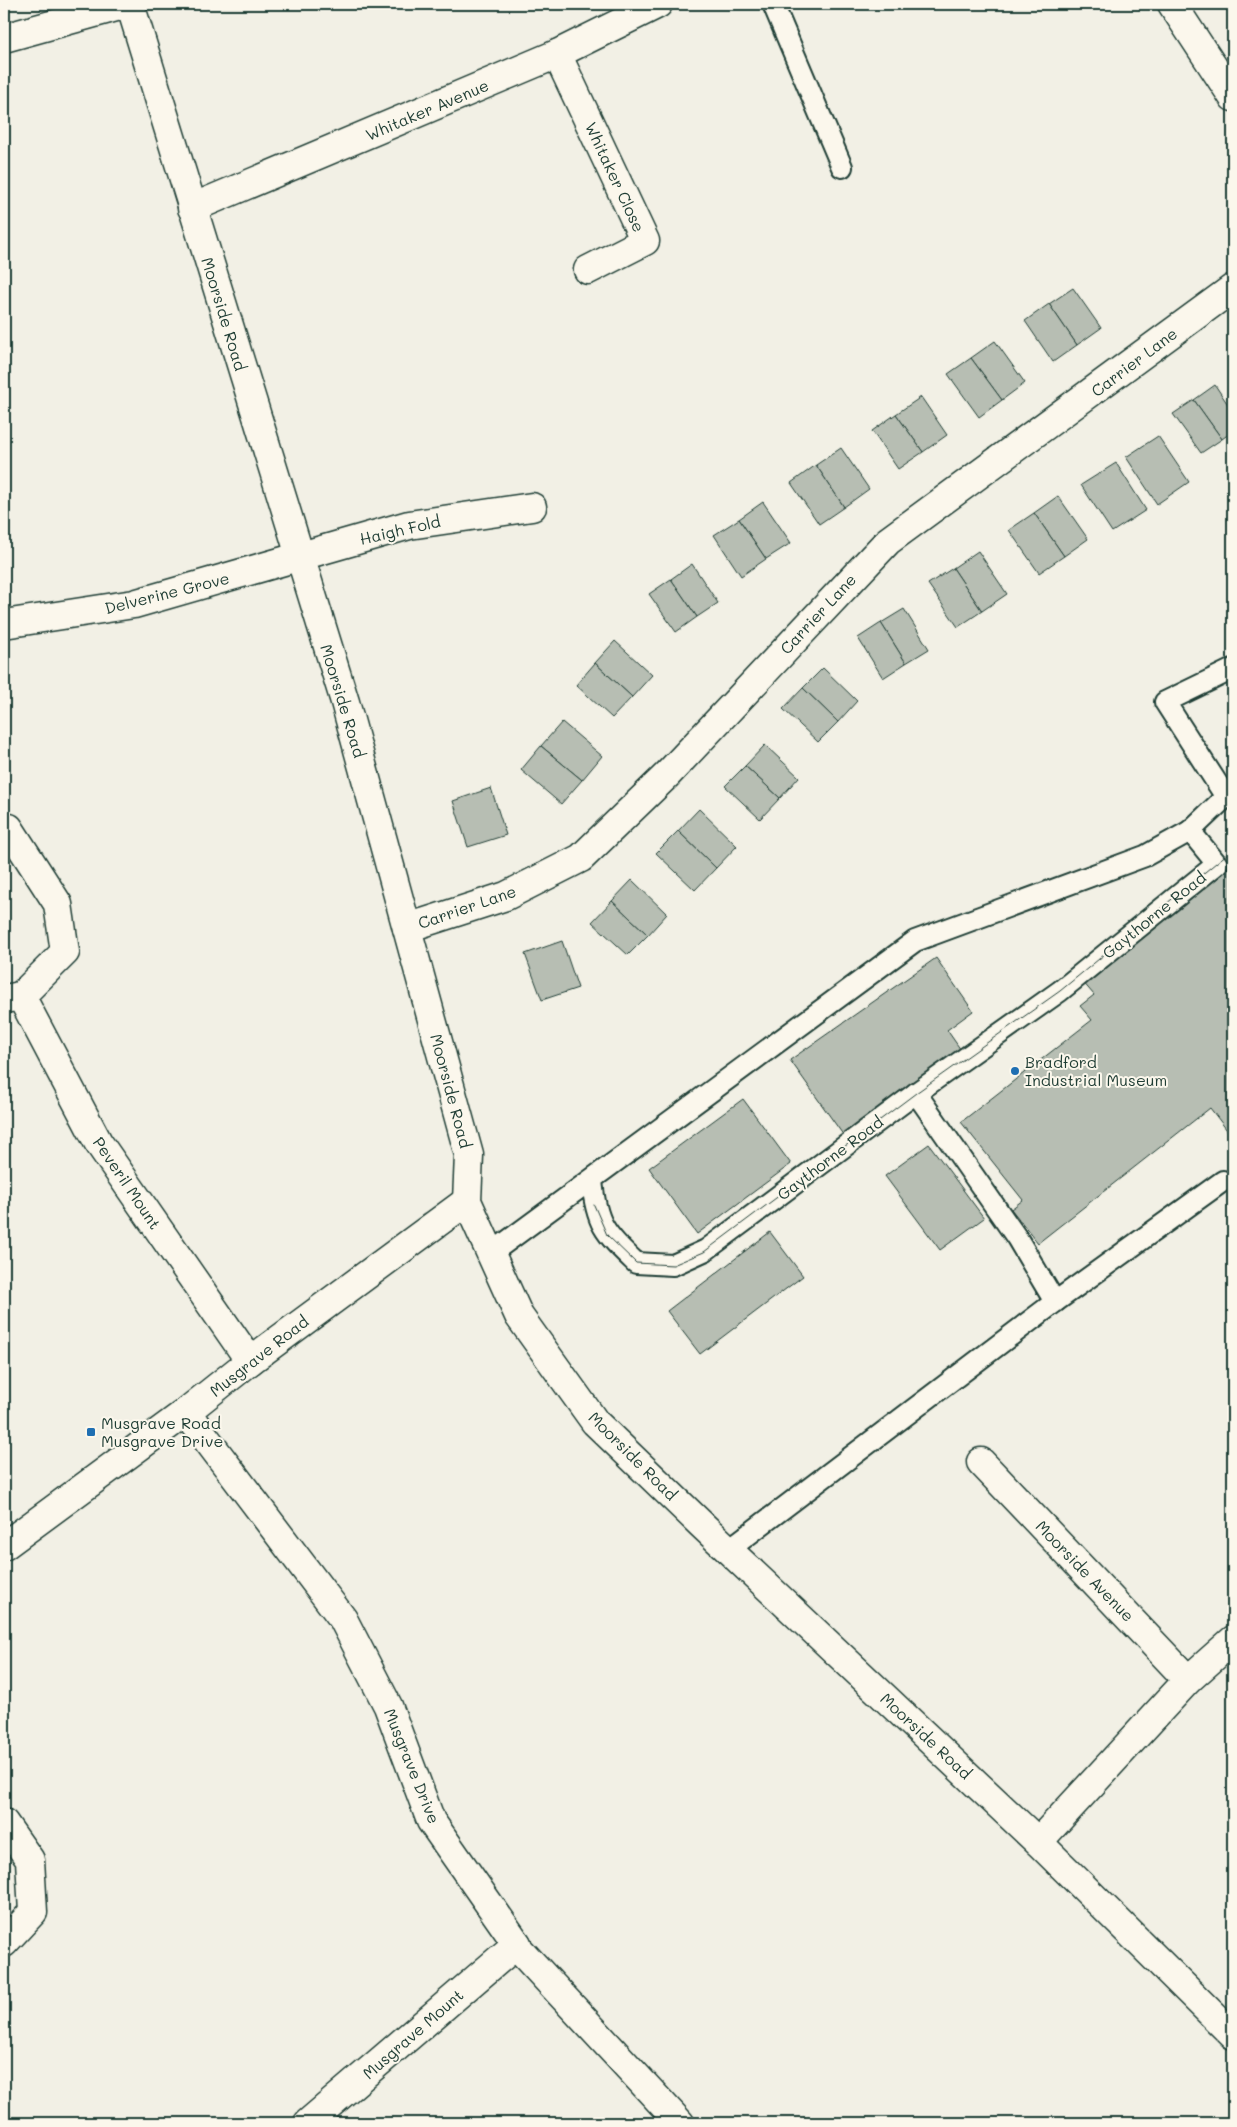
<svg xmlns="http://www.w3.org/2000/svg" width="1237" height="2127" font-family="Mali,sans-serif">
	<rect width="100%" height="100%" fill="#f2f0e5"/>
	<filter id="ink" filterUnits="userSpaceOnUse"><feTurbulence type="fractalNoise" baseFrequency=".02" numOctaves="2"/><feDisplacementMap in="SourceGraphic" scale="10" xChannelSelector="R" yChannelSelector="G"/><feConvolveMatrix kernelMatrix="1 2 1 2 8 2 1 2 1" color-interpolation-filters="sRGB"/></filter>
	<g filter="url(#ink)">
		<!-- building -->
		<g fill="#b7beb3" stroke="#1f3d34">
			<polygon points="1073,288 1101,328 1077,345 1049,304"/>
			<polygon points="1049,304 1077,345 1053,362 1025,321"/>
			<polygon points="995,341 1025,383 1002,400 971,358"/>
			<polygon points="971,358 1002,400 979,417 948,374"/>
			<polygon points="1215,385 1233,412 1233,431 1222,439 1194,400"/>
			<polygon points="921,397 947,435 923,452 896,414"/>
			<polygon points="1194,400 1222,439 1201,453 1173,414"/>
			<polygon points="896,414 923,452 898,469 872,431"/>
			<polygon points="1158,436 1189,482 1157,504 1126,457"/>
			<polygon points="841,448 869,489 844,507 816,465"/>
			<polygon points="1116,463 1146,510 1112,532 1081,485"/>
			<polygon points="816,465 844,507 819,524 791,483"/>
			<polygon points="1058,496 1088,539 1064,556 1034,513"/>
			<polygon points="763,502 791,543 766,559 739,519"/>
			<polygon points="1034,513 1064,556 1039,573 1009,530"/>
			<polygon points="739,519 766,559 741,576 714,535"/>
			<polygon points="978,551 1007,594 982,611 953,568"/>
			<polygon points="692,564 718,603 697,617 671,579"/>
			<polygon points="953,568 982,611 958,627 928,584"/>
			<polygon points="671,579 697,617 676,632 649,594"/>
			<polygon points="904,609 929,649 906,663 881,623"/>
			<polygon points="881,623 906,663 883,678 858,638"/>
			<polygon points="615,641 652,675 632,697 595,663"/>
			<polygon points="595,663 632,697 612,718 576,685"/>
			<polygon points="823,668 857,701 838,722 803,688"/>
			<polygon points="803,688 838,722 818,742 783,709"/>
			<polygon points="562,722 602,756 582,780 541,746"/>
			<polygon points="765,745 799,777 780,798 745,766"/>
			<polygon points="541,746 582,780 561,804 521,770"/>
			<polygon points="745,766 780,798 760,819 725,786"/>
			<polygon points="491,788 506,835 468,847 453,801"/>
			<polygon points="699,809 737,846 716,868 678,831"/>
			<polygon points="678,831 716,868 695,890 656,853"/>
			<polygon points="1233,863 1233,1138 1210,1108 1038,1243 1011,1209 1023,1200 961,1122 1092,1020 1080,1006 1094,995 1082,981"/>
			<polygon points="632,880 667,914 648,935 612,901"/>
			<polygon points="612,901 648,935 628,955 592,922"/>
			<polygon points="562,941 578,988 542,1000 525,954"/>
			<polygon points="936,958 973,1011 947,1030 963,1053 844,1136 790,1060"/>
			<polygon points="743,1099 791,1164 697,1234 649,1168"/>
			<polygon points="929,1144 984,1218 940,1250 885,1176"/>
			<polygon points="770,1232 803,1276 700,1354 667,1311"/>
		</g>
		<g fill="none" stroke-linecap="round" stroke-linejoin="round">
			<!-- service casing -->
			<g stroke="#1f3d34" stroke-width="24">
				<g id="service">
					<polyline points="773,4 842,167"/>
					<polyline points="1226,797 1165,702 1233,669"/>
					<polyline points="1190,831 1233,790"/>
					<polyline points="916,1093 1017,1238 1055,1302"/>
					<path d="M 490,1254 L 915,941 L 1145,856 L 1190,831 L 1217,864 L 1060,991 L 916,1093 L 706,1250 L 673,1265 L 636,1263 C 605,1233 596,1225 592,1180"/>
					<polyline points="728,1550 1055,1302 1223,1181"/>
				</g>
			</g>
			<!-- minor casing -->
			<g stroke="#1f3d34" stroke-width="31">
				<g id="minor">
					<polyline points="130,4 345,702 469,1155 467,1201 519,1316 595,1422 702,1525 1038,1842 1233,2035"/>
					<polyline points="1172,4 1233,97"/>
					<polyline points="4,38 127,4"/>
					<polyline points="557,54 645,241 588,270"/>
					<polyline points="192,208 557,54 658,4"/>
					<polyline points="4,624 134,604 409,525 532,507"/>
					<polyline points="9,828 58,904 65,952 21,996"/>
					<polyline points="407,928 506,896 581,858 667,775 888,541 1233,288"/>
					<polyline points="4,999 21,996 98,1142 250,1361"/>
					<polyline points="186,1412 343,1619 388,1706 431,1821 517,1944 516,1946 680,2123"/>
					<polyline points="981,1462 1188,1680"/>
					<polyline points="4,1546 186,1412 250,1361 467,1201"/>
					<polyline points="4,1823 30,1860 33,1912 4,1943"/>
					<polyline points="1038,1842 1188,1680 1233,1640"/>
					<polyline points="308,2123 517,1944"/>
				</g>
			</g>
			<!-- service -->
			<use href="#service" stroke="#fbf7ec" stroke-width="20"/>
			<!-- minor -->
			<use href="#minor" stroke="#fbf7ec" stroke-width="28"/>
			<!-- tram -->
			<polyline stroke="#1f3d34" stroke-width="1" points="594,1205 607,1235 636,1263 673,1265 704,1252 916,1093 1060,991 1233,849"/>
		</g>
	</g>
	<!-- markers -->
	<g fill="#1f6fb2" stroke="#fbf7ec" stroke-width="2">
		<circle cx="1015" cy="1071" r="5"/>
		<rect x="86" y="1427" width="10" height="10" rx="2.5"/>
	</g>
	<g text-anchor="middle" stroke-width="4" stroke-linejoin="round" paint-order="stroke">
		<!-- street labels -->
		<g font-size="16" fill="#1f3d34" stroke="#fbf7ec">
			<text transform="translate(427 110) rotate(-23)" y="6">Whitaker Avenue</text>
			<text transform="translate(615 177) rotate(65)" y="6">Whitaker Close</text>
			<text transform="translate(224 314) rotate(73)" y="6">Moorside Road</text>
			<text transform="translate(1134 362) rotate(-37)" y="6">Carrier Lane</text>
			<text transform="translate(400 530) rotate(-13)" y="6">Haigh Fold</text>
			<text transform="translate(167 593) rotate(-14)" y="6">Delverine Grove</text>
			<text transform="translate(818 614) rotate(-47)" y="6">Carrier Lane</text>
			<text transform="translate(343 701) rotate(73)" y="6">Moorside Road</text>
			<text transform="translate(467 907) rotate(-19)" y="6">Carrier Lane</text>
			<text transform="translate(1154 915) rotate(-39)" y="6">Gaythorne Road</text>
			<text transform="translate(451 1091) rotate(75)" y="6">Moorside Road</text>
			<text transform="translate(830 1158) rotate(-37)" y="6">Gaythorne Road</text>
			<text transform="translate(127 1183) rotate(56)" y="6">Peveril Mount</text>
			<text transform="translate(259 1356) rotate(-38)" y="6">Musgrave Road</text>
			<text transform="translate(633 1456) rotate(45)" y="6">Moorside Road</text>
			<text transform="translate(1085 1571) rotate(46)" y="6">Moorside Avenue</text>
			<text transform="translate(926 1736) rotate(43)" y="6">Moorside Road</text>
			<text transform="translate(412 1766) rotate(68)" y="6">Musgrave Drive</text>
			<text transform="translate(413 2034) rotate(-41)" y="6">Musgrave Mount</text>
		</g>
		<!-- poi labels -->
		<g font-size="16" fill="#1f3d34" stroke="#fbf7ec" text-anchor="start">
			<text x="1025" y="1068">Bradford<tspan x="1025" dy="18">Industrial Museum</tspan></text>
			<text x="101" y="1429">Musgrave Road<tspan x="101" dy="18">Musgrave Drive</tspan></text>
		</g>
	</g>
	<!-- margin -->
	<rect width="1237" height="2127" fill="none" stroke="#fbf7ec" stroke-width="20"/>
	<rect x="10" y="10" width="1217" height="2107" fill="none" stroke="#1f3d34" stroke-width="2" filter="url(#ink)"/>
</svg>
